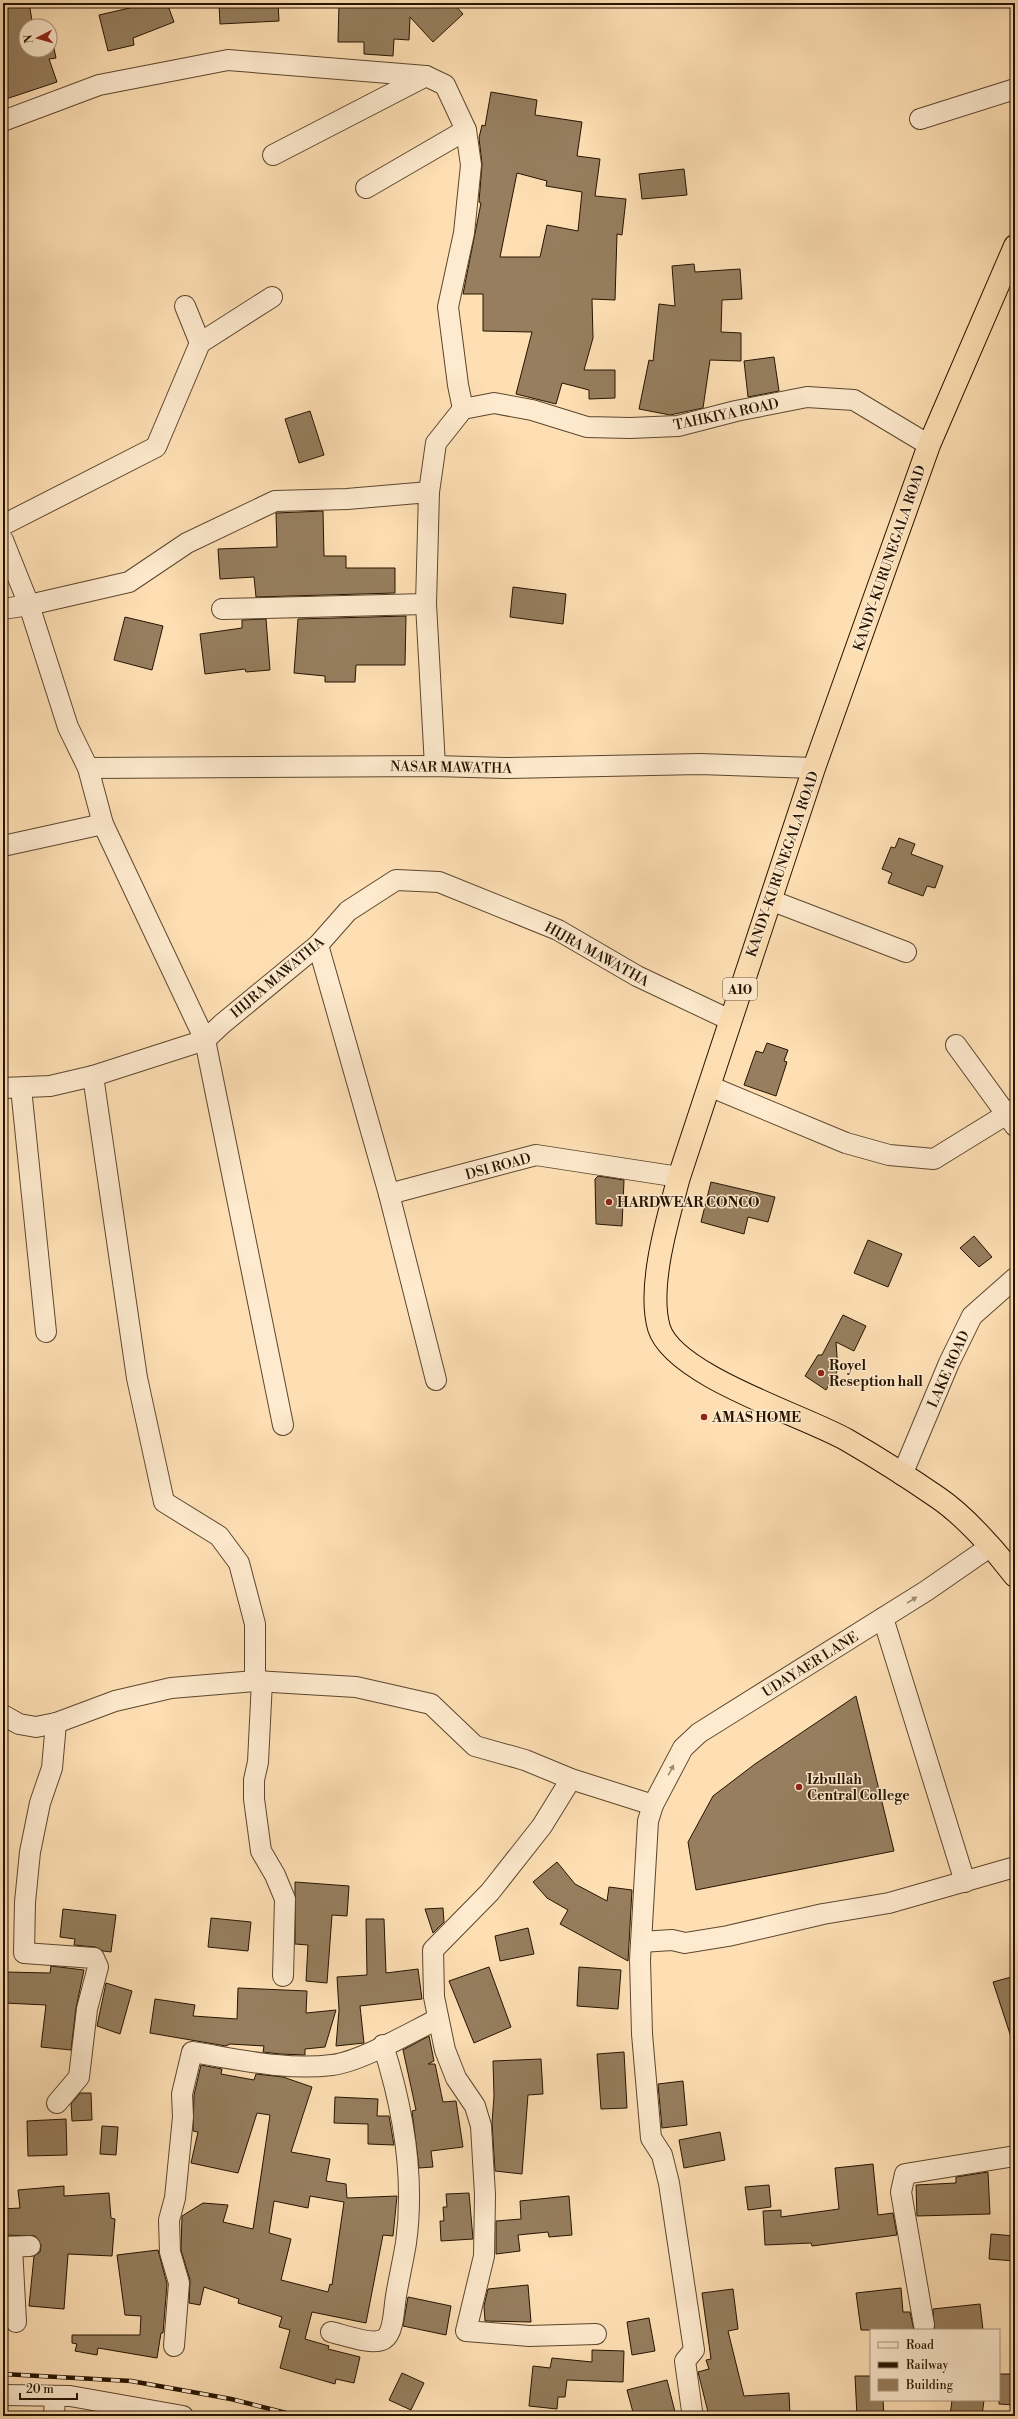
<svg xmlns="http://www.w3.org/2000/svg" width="1018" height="2419" font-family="'Libre Bodoni',serif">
	<rect width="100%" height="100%" fill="#fedfb4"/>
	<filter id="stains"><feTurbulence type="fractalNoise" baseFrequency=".005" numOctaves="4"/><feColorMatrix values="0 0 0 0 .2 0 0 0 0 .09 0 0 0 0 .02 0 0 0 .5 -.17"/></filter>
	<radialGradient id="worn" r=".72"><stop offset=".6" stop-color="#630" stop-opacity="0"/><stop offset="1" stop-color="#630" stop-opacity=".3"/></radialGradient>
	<!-- building -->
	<g fill="#967e5e" stroke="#261400" fill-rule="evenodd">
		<polygon points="3,3 29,3 33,26 26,26 26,50 50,50 51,34 56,58 49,59 57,82 3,100"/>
		<polygon points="133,3 167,3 174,22 133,38 134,45 108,51 99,15 134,7"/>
		<polygon points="219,3 278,3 279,21 220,24"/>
		<polygon points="339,3 453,3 463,14 433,42 410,17 409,40 394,39 393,56 364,54 364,42 338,42"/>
		<path d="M 491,92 L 537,100 L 535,115 L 582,122 L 577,156 L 600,159 L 595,196 L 626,199 L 622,235 L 617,234 L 615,300 L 592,299 L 593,338 L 584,370 L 615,370 L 615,398 L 589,399 L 589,390 L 562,383 L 556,404 L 516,394 L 532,332 L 483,331 L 483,294 L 463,294 L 481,203 L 479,202 L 482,164 L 479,138 L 482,125 L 485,126 ZM 517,173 L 547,181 L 546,186 L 582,192 L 578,231 L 547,225 L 540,257 L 500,257 Z"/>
		<polygon points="684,169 687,195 642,199 639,174"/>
		<polygon points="694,264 695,272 740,269 742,299 722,300 721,332 741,333 741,361 710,360 703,408 670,415 639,409 649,360 653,361 659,304 675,306 672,266"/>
		<polygon points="774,357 779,391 748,397 744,361"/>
		<polygon points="310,411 324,455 299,463 285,419"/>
		<polygon points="323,511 324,556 346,556 346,568 395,568 395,593 256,597 254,577 220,579 218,549 277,547 276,513"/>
		<polygon points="513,587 566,594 563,624 510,617"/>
		<polygon points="406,616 405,665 356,665 355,682 325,682 325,676 294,673 298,619"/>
		<polygon points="125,617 163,626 152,670 114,660"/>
		<polygon points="266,619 270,670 246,672 245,669 205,674 200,634 242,628 242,620"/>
		<polygon points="899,838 915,844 911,854 943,866 935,888 927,886 923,896 888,883 892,873 882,869 891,847 895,848"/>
		<polygon points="767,1043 788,1050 784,1061 787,1062 776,1096 744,1085 756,1051 763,1053"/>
		<polygon points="598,1176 624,1180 622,1226 596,1224 595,1179"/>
		<polygon points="711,1182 775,1197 768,1222 748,1217 744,1234 701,1222"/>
		<polygon points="974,1236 992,1257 979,1267 960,1248"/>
		<polygon points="868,1240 902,1254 888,1287 854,1273"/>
		<polygon points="843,1315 866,1326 854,1351 836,1342 838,1370 826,1390 805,1376 818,1355 822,1355"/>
		<polygon points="856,1696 894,1851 696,1890 688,1842 713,1796 755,1764"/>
		<polygon points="557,1862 575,1884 607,1901 609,1887 632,1890 628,1961 560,1924 568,1910 547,1898 533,1882"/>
		<polygon points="295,1882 349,1886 347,1916 332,1915 327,1983 306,1981 308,1945 295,1944"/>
		<polygon points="443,1908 444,1922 433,1933 425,1909"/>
		<polygon points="63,1909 116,1915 111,1952 103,1951 95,1947 74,1945 75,1939 60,1937"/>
		<polygon points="211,1918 251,1922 248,1951 208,1947"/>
		<polygon points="366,1919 384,1919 386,1973 418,1969 422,1999 360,2006 364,2043 336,2046 339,2010 337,1977 367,1975"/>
		<polygon points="528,1928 534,1954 500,1961 495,1936"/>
		<polygon points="51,1966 84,1970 76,2008 71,2050 41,2047 46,2005 4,2003 5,1972 50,1973"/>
		<polygon points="489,1967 511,2027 474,2043 449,1981"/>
		<polygon points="579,1967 621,1970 618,2009 577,2006"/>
		<polygon points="1015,1976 1015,2040 1012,2040 993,1982"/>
		<polygon points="106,1983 132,1991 120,2034 97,2026"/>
		<polygon points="238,1988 307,1991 306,2013 336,2010 325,2047 305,2049 305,2055 280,2054 263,2052 264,2046 230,2044 226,2046 150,2033 155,1999 195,2005 193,2016 237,2019"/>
		<polygon points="429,2036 434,2061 428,2064 435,2064 443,2102 456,2101 463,2147 431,2151 433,2167 419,2168 412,2111 416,2110 403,2050"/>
		<polygon points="624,2052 627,2108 601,2109 597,2054"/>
		<polygon points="541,2059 543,2094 528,2095 522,2174 495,2171 492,2123 494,2096 493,2061"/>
		<path d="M 201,2065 L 222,2069 L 221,2074 L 254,2080 L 256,2074 L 283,2077 L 312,2087 L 291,2152 L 330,2159 L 326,2181 L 346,2184 L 347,2198 L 397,2196 L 393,2236 L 383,2235 L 366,2323 L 312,2312 L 305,2339 L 329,2346 L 328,2349 L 360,2357 L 354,2383 L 336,2379 L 335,2384 L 280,2368 L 290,2330 L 279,2327 L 282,2317 L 238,2303 L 239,2299 L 204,2287 L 200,2305 L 189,2303 L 190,2280 L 181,2250 L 182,2216 L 203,2203 L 228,2205 L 223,2222 L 253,2229 L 270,2115 L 257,2113 L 238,2173 L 191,2163 L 198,2132 L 193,2131 L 194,2095 ZM 310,2196 L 344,2202 L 332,2285 L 330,2284 L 328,2292 L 281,2280 L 291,2239 L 269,2233 L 274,2201 L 308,2208 Z"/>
		<polygon points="683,2081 687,2125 662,2128 658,2084"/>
		<polygon points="80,2093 91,2093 92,2120 72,2121 71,2104"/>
		<polygon points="335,2097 378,2099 377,2116 389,2116 394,2145 368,2144 368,2124 334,2123"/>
		<polygon points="66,2119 67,2155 28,2156 27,2121"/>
		<polygon points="102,2126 118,2127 116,2155 100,2154"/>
		<polygon points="720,2132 725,2160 684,2168 679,2140"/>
		<polygon points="873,2164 878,2215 893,2213 897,2235 812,2246 811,2243 765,2245 763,2211 781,2210 781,2217 839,2209 835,2168"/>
		<polygon points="988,2172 990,2214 917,2216 916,2185 956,2183 956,2177"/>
		<polygon points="769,2185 771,2207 748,2210 745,2187"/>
		<polygon points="64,2186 64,2196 109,2193 111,2218 115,2219 112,2256 68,2254 64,2309 29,2306 34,2256 40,2252 41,2245 35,2236 3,2235 3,2209 20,2208 18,2190"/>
		<polygon points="469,2193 473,2239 441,2241 440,2221 444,2221 443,2207 447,2207 446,2194"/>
		<polygon points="569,2196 572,2235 549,2237 548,2232 518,2235 520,2251 496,2254 496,2221 521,2219 520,2201"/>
		<polygon points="991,2234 1015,2236 1015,2261 989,2259"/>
		<polygon points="158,2250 167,2284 163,2333 161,2333 157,2358 98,2348 97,2355 75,2351 77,2344 72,2343 72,2335 140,2335 141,2316 125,2315 117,2255"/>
		<polygon points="528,2285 531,2322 485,2321 484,2306 488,2289"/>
		<polygon points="901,2288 903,2312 910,2312 914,2330 861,2330 856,2293"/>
		<polygon points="733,2289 738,2329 728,2331 744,2396 789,2393 790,2416 709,2416 698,2372 709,2369 706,2360 711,2359 702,2293"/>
		<polygon points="408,2297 451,2306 446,2335 403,2326"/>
		<polygon points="980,2304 983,2330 934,2330 933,2309"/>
		<polygon points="649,2318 655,2351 632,2355 627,2322"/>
		<polygon points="592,2350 624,2351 623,2382 567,2380 565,2397 558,2397 557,2409 529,2406 533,2366 550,2368 552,2358 592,2362"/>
		<polygon points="402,2373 424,2383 411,2410 389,2400"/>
		<polygon points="999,2374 1015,2374 1015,2405 999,2404"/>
		<polygon points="855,2376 871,2376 871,2400 883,2400 884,2416 857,2416"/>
		<polygon points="667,2380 676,2416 634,2416 627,2390"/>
		<polygon points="952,2400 984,2400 982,2416 950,2416"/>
	</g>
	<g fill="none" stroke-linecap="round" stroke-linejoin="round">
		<!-- minor casing -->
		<g stroke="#5c472d" stroke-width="22">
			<g id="minor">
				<polyline points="920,119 1015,89"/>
				<polyline points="3,121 99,85 228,60 426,76 445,85 466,130 471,165 464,233 448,307 458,385 463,409"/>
				<polyline points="273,155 426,76"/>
				<polyline points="366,188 466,130"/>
				<polyline points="185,306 200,343"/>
				<polyline points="429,492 436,443 463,409 494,403 532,410 587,427 630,428 678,426 736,411 807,397 854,400 929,445"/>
				<polyline points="3,525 156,447 200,343 272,297"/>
				<polyline points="3,540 29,605 68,727 88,768 103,824 205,1040 283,1425"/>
				<polyline points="3,609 29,605 129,582 187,543 275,501 347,499 429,492 426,604 435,766"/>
				<polyline points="222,609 426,604"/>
				<polyline points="88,768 435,766 505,768 700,764 814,768"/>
				<polyline points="3,846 103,824"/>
				<polyline points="770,900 906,952"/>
				<polyline points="318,945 389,1194 436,1380"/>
				<polyline points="956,1045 1015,1126"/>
				<polyline points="93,1076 137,1378 164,1502 219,1536 239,1563 255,1624 255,1681"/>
				<polyline points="709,1086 846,1143 889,1155 934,1159 1015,1109"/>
				<polyline points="3,1088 50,1086 93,1076 205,1040 222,1024 318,945 348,911 396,880 439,882 558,930 637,976 730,1020"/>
				<polyline points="21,1088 46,1332"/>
				<polyline points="389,1194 536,1155 679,1177"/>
				<polyline points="902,1475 949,1363 972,1316 1015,1278"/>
				<polyline points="883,1618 965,1882"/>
				<polyline points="262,1681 258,1762 254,1780 254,1799 261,1851 275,1875 285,1899 283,1976"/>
				<polyline points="3,1715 19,1724 36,1727 56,1723 115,1701 171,1688 255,1681 356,1687 431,1704 475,1746 525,1760 571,1779 653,1805"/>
				<polyline points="56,1723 52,1768 40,1803 30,1852 25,1902 24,1953 94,1958 98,1967 87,2009 79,2077 57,2103"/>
				<polyline points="571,1779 542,1826 490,1892 433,1950 434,1997 445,2050 456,2078 475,2106 481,2126 485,2195 484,2256 466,2331 529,2336 596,2334"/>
				<polyline points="641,1942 672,1940 685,1943 728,1936 823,1914 889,1903 1015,1867"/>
				<polyline points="3,2247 30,2246"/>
				<polyline points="12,2247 16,2322"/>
				<polyline points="924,2325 901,2192 905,2174 1015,2156"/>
				<path d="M 331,2332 C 344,2335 373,2346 384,2339 C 394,2333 394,2307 396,2296 C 399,2278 403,2261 406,2243 C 415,2177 403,2108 383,2045"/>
				<path d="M 174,2346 L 179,2283 L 170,2252 L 169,2220 L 175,2198 L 183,2117 L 182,2094 L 192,2052 C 237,2059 286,2071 332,2065 C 360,2062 411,2032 438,2019"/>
				<polyline points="3,2395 70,2396 183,2416"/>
				<polyline points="692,2411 685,2361 694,2350 669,2183 662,2155 651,2138 642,2034 640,1960 648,1821 653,1805 683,1748 699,1733 926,1591 991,1546"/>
				<polyline points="54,2416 55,2396"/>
			</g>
		</g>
		<!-- highway casing -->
		<g stroke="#261400" stroke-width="24">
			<path id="highway" d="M 1015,246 L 929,445 L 814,768 L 679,1177 C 668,1218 647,1287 659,1328 C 674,1376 803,1415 847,1440 C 878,1458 908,1477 937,1497 C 964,1515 995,1550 1015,1576"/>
		</g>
		<!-- minor -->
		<use href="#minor" stroke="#feeace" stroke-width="20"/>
		<!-- highway -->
		<use href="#highway" stroke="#fedfb4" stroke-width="22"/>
		<!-- rail casing -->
		<g stroke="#261400" stroke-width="4.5">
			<polyline id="rail" points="3,2374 131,2381 231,2399 298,2416"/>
		</g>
		<!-- rail -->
		<use href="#rail" stroke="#feeace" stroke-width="3" stroke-dasharray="9" stroke-linecap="butt"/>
	</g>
	<!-- one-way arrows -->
	<defs><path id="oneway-solid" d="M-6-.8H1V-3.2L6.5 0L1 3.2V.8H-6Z"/></defs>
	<g fill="#9d8a71">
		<use href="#oneway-solid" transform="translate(912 1600) rotate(-32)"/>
		<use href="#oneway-solid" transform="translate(671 1770) rotate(-62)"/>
	</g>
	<!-- markers -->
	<g fill="#8f2418" stroke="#feeace" stroke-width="1.5">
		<circle cx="609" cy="1202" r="4"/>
		<circle cx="821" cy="1373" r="4"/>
		<circle cx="704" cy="1417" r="4"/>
		<circle cx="799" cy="1787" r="4"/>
	</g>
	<g text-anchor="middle" stroke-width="3" stroke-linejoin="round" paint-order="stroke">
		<!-- shield labels -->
		<rect fill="#feeace" stroke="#67543e" stroke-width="1" x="723" y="978" width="34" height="22" rx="3"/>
		<g font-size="13" font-weight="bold" fill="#261400">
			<text x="740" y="994">A10</text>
		</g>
		<!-- street labels -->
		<g font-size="14" fill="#261400" stroke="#feeace">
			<text transform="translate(726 414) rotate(-12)" y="5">TAHKIYA ROAD</text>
			<text transform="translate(889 558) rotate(-71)" y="5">KANDY-KURUNEGALA ROAD</text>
			<text transform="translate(451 767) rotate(1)" y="5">NASAR MAWATHA</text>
			<text transform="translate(782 864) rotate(-71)" y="5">KANDY-KURUNEGALA ROAD</text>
			<text transform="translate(597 954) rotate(29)" y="5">HIJRA MAWATHA</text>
			<text transform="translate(277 977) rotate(-40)" y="5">HIJRA MAWATHA</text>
			<text transform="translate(498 1166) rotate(-15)" y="5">DSI ROAD</text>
			<text transform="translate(948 1369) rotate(-66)" y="5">LAKE ROAD</text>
			<text transform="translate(810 1664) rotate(-32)" y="5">UDAYAER LANE</text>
		</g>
		<!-- poi labels -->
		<g font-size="14" font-weight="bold" fill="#261400" stroke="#feeace" text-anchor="start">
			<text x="617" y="1207">HARDWEAR CONCO</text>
			<text x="829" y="1370">Royel<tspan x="829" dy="16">Reseption hall</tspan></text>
			<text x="712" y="1422">AMAS HOME</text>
			<text x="807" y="1784">Izbullah<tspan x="807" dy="16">Central College</tspan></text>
		</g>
	</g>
	<!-- margin -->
	<rect width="1018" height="2419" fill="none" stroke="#fedfb4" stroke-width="16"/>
	<rect x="4" y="4" width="1010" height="2411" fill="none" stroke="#261400" stroke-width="2"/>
	<rect x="8" y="8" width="1002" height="2403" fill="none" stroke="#261400"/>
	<!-- legend -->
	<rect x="870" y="2329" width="130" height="72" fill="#feeace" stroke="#a8947c"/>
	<rect x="878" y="2342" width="20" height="6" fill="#feeace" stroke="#a8947c"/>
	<text x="906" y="2349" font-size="12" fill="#261400">Road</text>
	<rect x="878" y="2362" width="20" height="6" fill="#261400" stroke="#a8947c"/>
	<text x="906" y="2369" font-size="12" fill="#261400">Railway</text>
	<rect x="878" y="2379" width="20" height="12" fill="#967e5e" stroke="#a8947c"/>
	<text x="906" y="2389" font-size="12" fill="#261400">Building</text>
	<!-- north arrow -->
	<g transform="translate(38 38) rotate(264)"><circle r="19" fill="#feeace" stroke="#a8947c"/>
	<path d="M0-3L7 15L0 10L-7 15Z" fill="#8f2418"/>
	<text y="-6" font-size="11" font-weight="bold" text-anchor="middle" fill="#261400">N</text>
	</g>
	<!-- scale -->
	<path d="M20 2393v6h57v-6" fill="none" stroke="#261400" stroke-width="2"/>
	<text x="26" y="2393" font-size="12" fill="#261400" stroke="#feeace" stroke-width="3" paint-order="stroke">20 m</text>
	<rect width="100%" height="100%" filter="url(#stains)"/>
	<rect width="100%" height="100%" fill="url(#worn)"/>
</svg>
